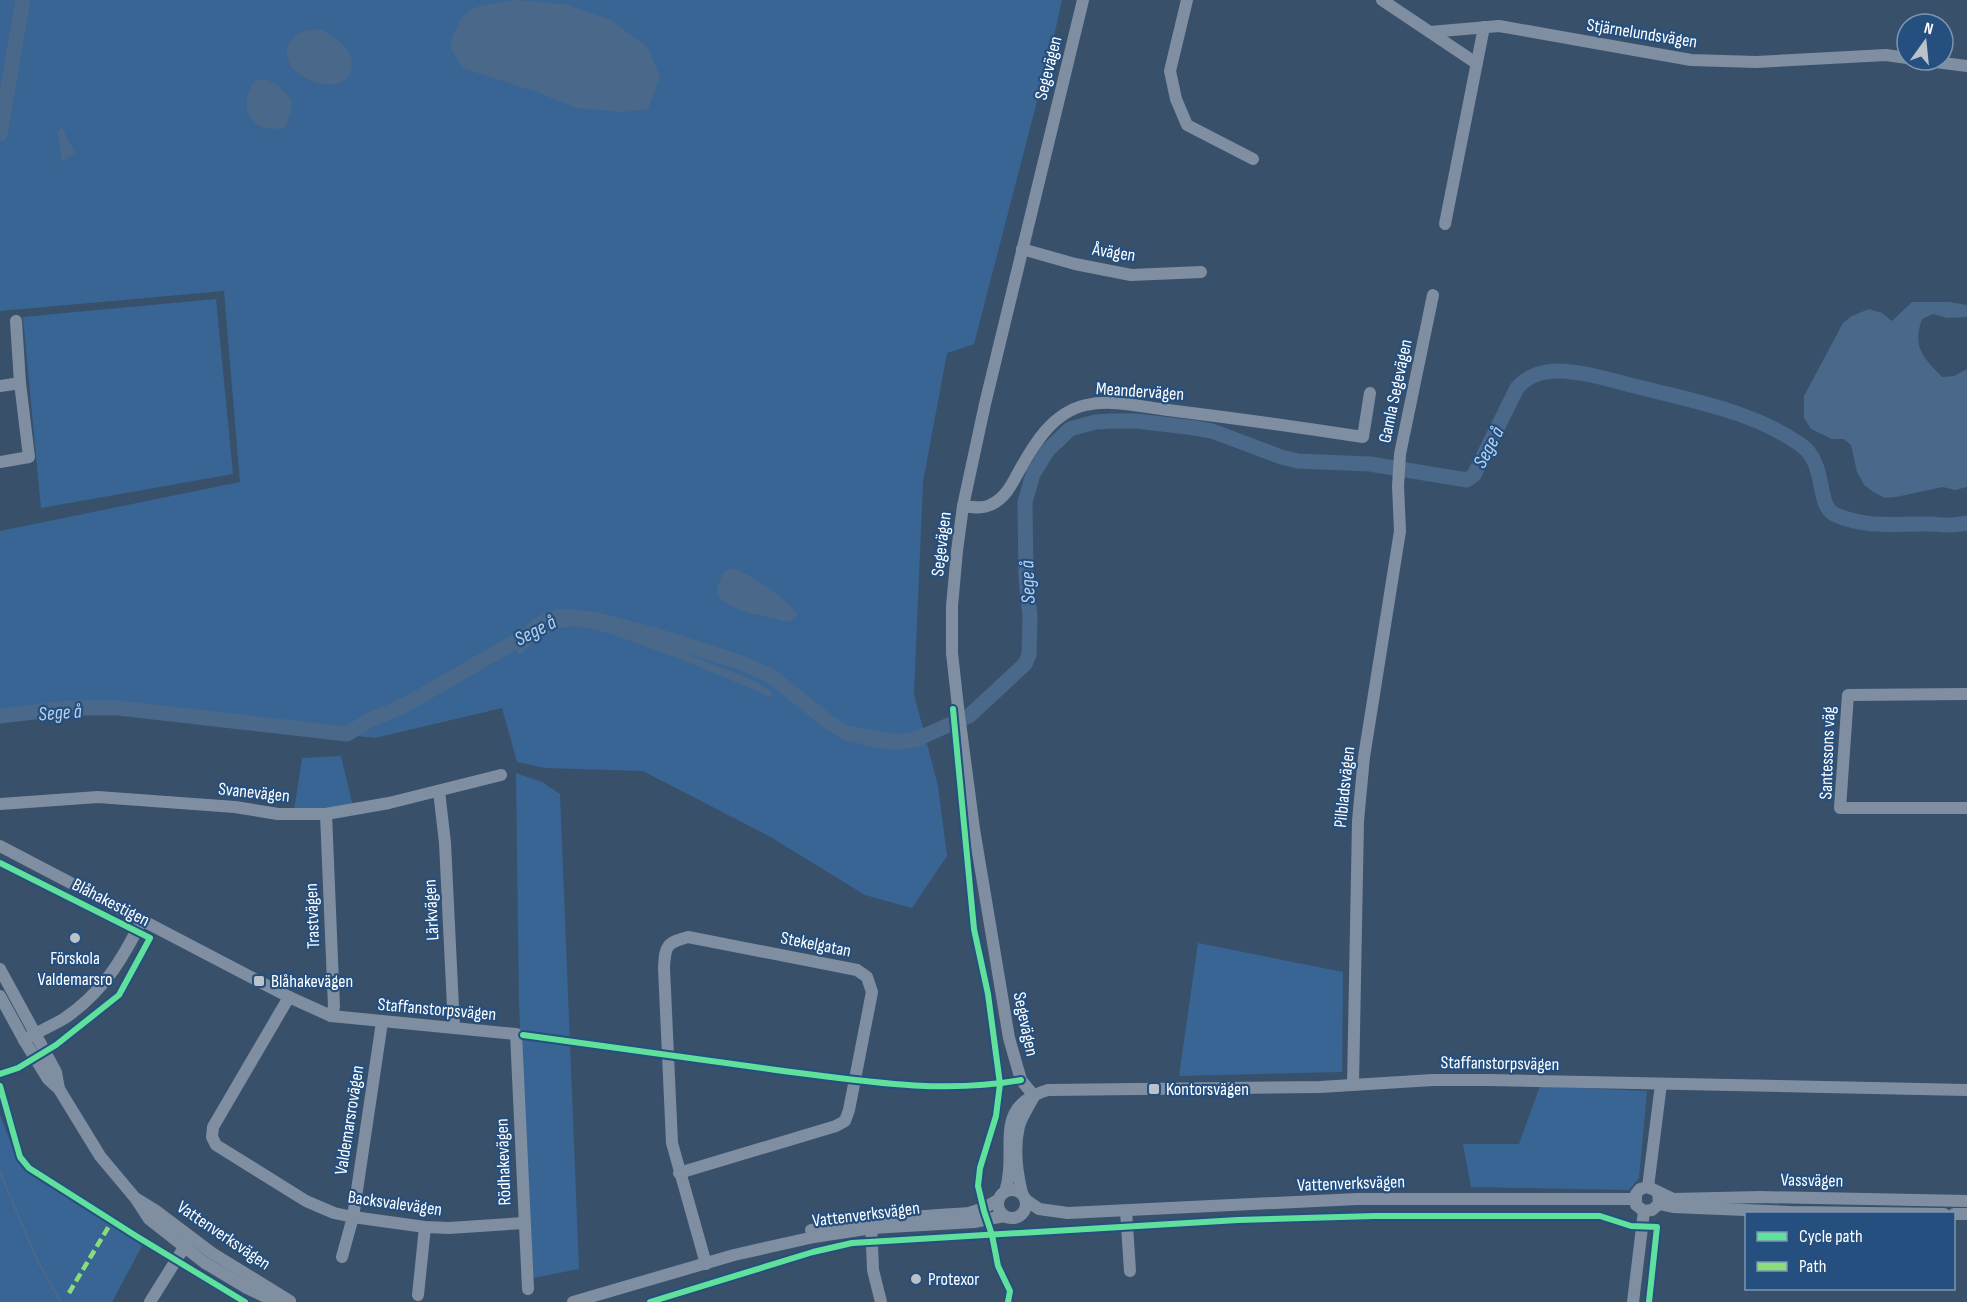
<svg xmlns="http://www.w3.org/2000/svg" width="1967" height="1302" font-family="'Sofia Sans Condensed',sans-serif">
	<rect width="100%" height="100%" fill="#39506a"/>
	<!-- green -->
	<g fill="#396595">
		<polygon points="0,0 1062,0 1055,32 974,344 947,353 923,482 914,694 938,786 947,856 912,908 865,895 769,836 643,771 545,768 517,762 502,708 375,738 118,708 68,708 0,716 0,531 240,482 224,291 0,311"/>
		<polygon points="216,299 233,474 41,508 23,317"/>
		<polygon points="341,756 353,807 294,811 302,758"/>
		<polygon points="516,773 542,782 560,794 579,1269 533,1278 519,1005"/>
		<polygon points="1198,943 1343,972 1342,1072 1179,1076"/>
		<polygon points="1540,1086 1647,1091 1639,1178 1629,1190 1471,1187 1463,1144 1519,1144"/>
		<polygon points="0,1115 16,1156 29,1172 143,1244 112,1302 0,1302"/>
	</g>
	<!-- water -->
	<g fill="#4a6889">
		<path d="M 516,0 L 564,4 L 611,20 L 648,48 L 660,77 L 648,109 L 624,112 L 576,108 L 537,92 L 462,68 L 450,47 C 462,2 475,7 516,0 Z"/>
		<path d="M 320,29 C 333,37 353,47 352,65 C 351,104 273,78 289,44 C 296,31 307,30 320,29 Z"/>
		<path d="M 266,79 C 278,84 284,91 292,101 L 291,112 L 285,127 C 252,137 234,106 256,80 Z"/>
		<polygon points="62,128 75,153 62,162 60,146 57,133"/>
		<path d="M 1912,302 L 1949,302 L 1967,305 L 1967,317 L 1947,318 L 1933,314 L 1922,319 C 1912,347 1923,357 1942,377 L 1954,376 L 1967,369 L 1967,487 L 1955,490 L 1943,487 L 1896,497 L 1885,498 L 1875,493 L 1864,485 L 1857,472 L 1851,445 L 1844,439 L 1832,439 L 1811,429 L 1804,418 L 1804,396 L 1843,323 L 1852,316 L 1869,309 L 1882,313 L 1892,321 Z"/>
		<path d="M 733,568 C 758,579 780,594 798,614 L 790,621 L 782,621 C 767,616 717,610 717,590 C 717,584 722,577 724,572 Z"/>
		<path d="M 567,620 C 617,623 673,648 719,667 C 737,674 758,680 773,693 L 770,697 C 728,678 686,661 642,645 C 619,637 592,625 566,627 C 549,629 531,643 520,655 L 515,648 L 552,622 Z"/>
		<path d="M 822,720 C 855,742 885,751 924,741 L 924,745 C 917,748 909,749 901,749 C 869,751 845,740 819,724 Z"/>
	</g>
	<g fill="none" stroke-linecap="round" stroke-linejoin="round">
		<!-- stream -->
		<polyline stroke="#4a6889" stroke-width="2" points="0,1172 39,1264 61,1302"/>
		<!-- river -->
		<g stroke="#4a6889" stroke-width="15">
			<polyline points="0,134 23,0"/>
			<path d="M 0,716 L 68,708 L 118,708 L 347,734 L 368,721 L 405,705 L 525,636 L 540,624 L 552,618 L 564,616 L 597,620 L 651,634 L 742,663 L 771,676 L 830,723 L 846,733 L 891,741 L 903,741 L 917,739 L 969,716 L 1025,664 L 1029,655 L 1030,617 L 1026,578 L 1025,502 L 1033,474 L 1048,450 L 1070,429 L 1095,422 L 1113,421 L 1137,421 L 1195,428 L 1212,431 L 1281,457 L 1298,461 L 1370,464 L 1467,480 L 1474,475 L 1517,388 C 1527,376 1543,371 1558,371 C 1584,371 1617,382 1643,388 C 1697,402 1754,412 1801,445 C 1828,464 1815,507 1836,515 C 1869,529 1898,523 1931,524 C 1946,525 1951,526 1967,523"/>
		</g>
		<!-- minor -->
		<g stroke="#7f8fa1" stroke-width="12">
			<polyline points="1187,0 1170,71 1176,99 1187,125 1253,159"/>
			<polyline points="1382,0 1476,63"/>
			<polyline points="1430,32 1499,26 1691,60 1756,62 1886,55 1907,58"/>
			<polyline points="1920,60 1967,66"/>
			<polyline points="1445,224 1484,27"/>
			<polyline points="1022,249 1075,264 1131,275 1201,272"/>
			<polyline points="0,386 20,383"/>
			<polyline points="0,462 29,457 20,383 16,321"/>
			<path d="M 963,506 C 972,507 982,509 990,505 C 1005,499 1012,484 1019,471 C 1034,444 1053,412 1086,405 C 1112,399 1142,407 1168,410 C 1233,418 1298,427 1363,437 L 1370,393"/>
			<polyline points="1967,694 1848,695 1840,808 1967,808"/>
			<polyline points="439,791 445,843 454,1028"/>
			<polyline points="0,804 98,797 235,807 278,814 326,814 389,803 501,775"/>
			<polyline points="326,814 334,1007 331,1016"/>
			<polyline points="0,846 289,997 331,1016 516,1034 528,1289"/>
			<polyline points="0,969 56,1072 59,1089"/>
			<polyline points="0,996 24,1040 48,1079 59,1089 100,1156 136,1199 149,1219 205,1263 247,1288 268,1298 284,1302"/>
			<polyline points="289,997 213,1127 212,1137 216,1145 306,1201 334,1213 353,1217 425,1227 449,1228 524,1223"/>
			<path d="M 24,1040 C 37,1032 52,1026 65,1018 C 103,992 122,960 142,920"/>
			<polyline points="1353,1085 1358,821 1364,757 1400,531 1398,486 1400,454 1433,295"/>
			<polyline points="1034,1096 1021,1080 1009,1038 974,829 958,707 952,653 952,606 957,551 963,506 985,404 1083,0"/>
			<path d="M 679,1173 L 836,1126 L 845,1121 L 849,1110 L 872,992 L 867,977 L 857,970 L 688,937 C 666,943 665,946 664,968 L 672,1143 L 706,1264"/>
			<polyline points="1648,1187 1661,1084"/>
			<circle cx="1012" cy="1204" r="14"/>
			<path d="M 1005,1192 C 1019,1148 990,1107 1048,1090 L 1320,1087 L 1433,1080 L 1489,1080 L 1967,1090"/>
			<polyline points="1658,1192 1659,1204 1652,1210 1644,1211 1636,1205 1636,1194 1640,1189 1648,1187 1673,1199 1760,1197 1967,1201"/>
			<path d="M 1022,1193 C 1017,1173 1014,1147 1019,1126 C 1022,1116 1029,1106 1034,1096"/>
			<polyline points="137,1199 155,1210 212,1253 290,1301"/>
			<polyline points="1026,1200 1039,1209 1068,1213 1357,1199 1635,1199"/>
			<polyline points="1659,1204 1673,1207 1791,1212 1944,1214"/>
			<polyline points="1126,1211 1130,1271"/>
			<polyline points="1954,1214 1967,1214"/>
			<polyline points="871,1220 873,1270 881,1302"/>
			<path d="M 811,1230 C 864,1218 916,1217 969,1213 L 984,1208 L 998,1200"/>
			<polyline points="342,1257 353,1217 382,1022"/>
			<polyline points="418,1295 425,1227"/>
			<polyline points="150,1302 188,1241"/>
			<polyline points="573,1302 734,1255 814,1237 872,1228 974,1222 1004,1216"/>
			<polyline points="1633,1302 1644,1211"/>
		</g>
		<!-- quiet -->
		<polyline stroke="#8add7b" stroke-width="4.5" stroke-dasharray="9 4.5" stroke-linecap="butt" points="69,1293 112,1221"/>
		<!-- cycleway casing -->
		<g stroke="#254f7e" stroke-width="10">
			<g id="cycleway">
				<polyline points="953,709 974,929 988,994 1000,1084 996,1116 980,1168 978,1186 984,1211 992,1235 998,1266 1010,1291 1008,1302"/>
				<polyline points="0,863 150,938 119,995 56,1045 18,1068 0,1074"/>
				<path d="M 523,1035 C 607,1047 691,1059 776,1070 C 856,1080 941,1095 1021,1080"/>
				<polyline points="0,1086 20,1157 29,1168 136,1236 245,1302"/>
				<polyline points="650,1302 813,1252 852,1243 1238,1220 1375,1216 1600,1216 1631,1226 1657,1227 1649,1302"/>
			</g>
		</g>
		<!-- cycleway -->
		<use href="#cycleway" stroke="#60e19b" stroke-width="6"/>
	</g>
	<!-- markers -->
	<g fill="#bac2cb" stroke="#254f7e" stroke-width="2">
		<circle cx="75" cy="938" r="6"/>
		<rect x="253" y="975" width="12" height="12" rx="3"/>
		<rect x="1148" y="1083" width="12" height="12" rx="3"/>
		<circle cx="916" cy="1279" r="6"/>
	</g>
	<g text-anchor="middle" stroke-width="4.5" stroke-linejoin="round" paint-order="stroke">
		<!-- street labels -->
		<g font-size="18" fill="#fff" stroke="#254f7e">
			<text transform="translate(1642 33) rotate(9)" y="6">Stjärnelundsvägen</text>
			<text transform="translate(1048 68) rotate(-76)" y="6">Segevägen</text>
			<text transform="translate(1114 252) rotate(9)" y="6">Åvägen</text>
			<text transform="translate(1140 391) rotate(4)" y="6">Meandervägen</text>
			<text transform="translate(1395 391) rotate(-78)" y="6">Gamla Segevägen</text>
			<text transform="translate(941 544) rotate(-83)" y="6">Segevägen</text>
			<text transform="translate(1827 753) rotate(-88)" y="6">Santessons väg</text>
			<text transform="translate(1344 787) rotate(-84)" y="6">Pilbladsvägen</text>
			<text transform="translate(254 792) rotate(6)" y="6">Svanevägen</text>
			<text transform="translate(111 902) rotate(27)" y="6">Blåhakestigen</text>
			<text transform="translate(431 910) rotate(-93)" y="6">Lärkvägen</text>
			<text transform="translate(312 916) rotate(-92)" y="6">Trastvägen</text>
			<text transform="translate(816 944) rotate(11)" y="6">Stekelgatan</text>
			<text transform="translate(437 1009) rotate(5)" y="6">Staffanstorpsvägen</text>
			<text transform="translate(1026 1024) rotate(78)" y="6">Segevägen</text>
			<text transform="translate(1500 1063) rotate(1)" y="6">Staffanstorpsvägen</text>
			<text transform="translate(349 1120) rotate(-81)" y="6">Valdemarsrovägen</text>
			<text transform="translate(503 1162) rotate(-92)" y="6">Rödhakevägen</text>
			<text transform="translate(1812 1180) rotate(1)" y="6">Vassvägen</text>
			<text transform="translate(1351 1183) rotate(-2)" y="6">Vattenverksvägen</text>
			<text transform="translate(395 1203) rotate(8)" y="6">Backsvalevägen</text>
			<text transform="translate(866 1214) rotate(-7)" y="6">Vattenverksvägen</text>
			<text transform="translate(224 1235) rotate(34)" y="6">Vattenverksvägen</text>
		</g>
		<!-- poi labels -->
		<g font-size="18" fill="#fff" stroke="#254f7e" text-anchor="start">
			<text x="75" y="964" text-anchor="middle">Förskola<tspan x="75" dy="21">Valdemarsro</tspan></text>
			<text x="271" y="987">Blåhakevägen</text>
			<text x="1166" y="1095">Kontorsvägen</text>
			<text x="928" y="1285">Protexor</text>
		</g>
		<!-- water labels -->
		<g font-size="20" font-style="italic" fill="#b6d1ed" stroke="#254f7e">
			<text transform="translate(1488 447) rotate(-62)" y="7">Sege å</text>
			<text transform="translate(1027 582) rotate(-92)" y="7">Sege å</text>
			<text transform="translate(535 630) rotate(-27)" y="7">Sege å</text>
			<text transform="translate(60 712) rotate(-4)" y="7">Sege å</text>
		</g>
	</g>
	<!-- legend -->
	<rect x="1745" y="1212" width="210" height="78" fill="#254f7e" stroke="#7c95b2" stroke-width="1.5"/>
	<rect x="1757" y="1232" width="30" height="9" fill="#60e19b" stroke="#7c95b2" stroke-width="1.5"/>
	<text x="1799" y="1242" font-size="18" fill="#ffffff">Cycle path</text>
	<rect x="1757" y="1262" width="30" height="9" fill="#8add7b" stroke="#7c95b2" stroke-width="1.5"/>
	<text x="1799" y="1272" font-size="18" fill="#ffffff">Path</text>
	<!-- north arrow -->
	<g transform="translate(1925 42) rotate(15)"><circle r="28" fill="#254f7e" stroke="#7c95b2" stroke-width="1.5"/>
	<path d="M0-4.5L10 22L0 15L-10 22Z" fill="#bac2cb"/>
	<text y="-9" font-size="16" font-weight="bold" text-anchor="middle" fill="#ffffff">N</text>
	</g>
</svg>
